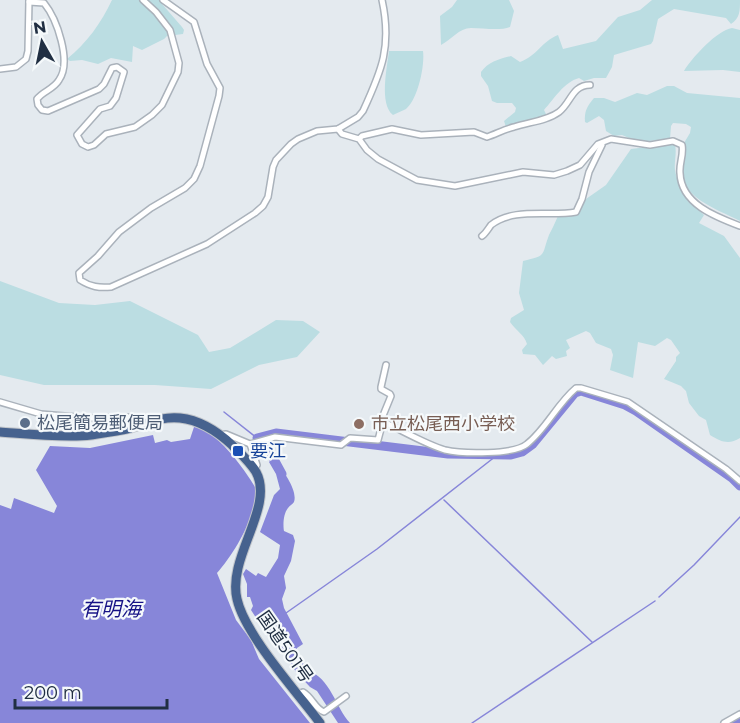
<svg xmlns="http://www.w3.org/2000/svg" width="740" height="723" font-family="Montserrat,'Noto Sans JP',sans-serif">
	<rect width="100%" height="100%" fill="#e4eaef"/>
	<!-- green -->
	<g fill="#bbdde2">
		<path d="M 112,0 L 164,0 L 162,4 L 182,27 L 184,30 L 183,34 L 167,36 L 164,39 L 142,50 L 133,46 L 132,62 L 111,58 L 98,64 L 82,60 L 70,61 L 67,59 C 87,43 101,23 112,0 Z"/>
		<path d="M 457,0 L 509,0 L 514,11 L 510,27 C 500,31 483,28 471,28 C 459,28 451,40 441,45 L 440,16 L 452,7 Z"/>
		<path d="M 652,0 L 740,0 C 740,11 740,18 731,24 L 726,18 L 674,9 L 658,19 L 653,41 L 651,44 L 614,55 L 612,67 L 606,78 L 594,78 L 584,81 L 579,78 C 564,82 554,99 544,110 L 547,116 L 516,123 L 506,127 L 504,121 L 515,112 L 516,108 L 512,103 L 497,103 L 492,101 L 488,86 L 481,76 L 481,72 C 488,62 499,59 511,56 L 520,62 C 537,56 542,41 558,35 L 563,49 L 596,41 L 618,17 L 640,10 Z"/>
		<path d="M 732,28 L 740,30 L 740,72 L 723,70 L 684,71 C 691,59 717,30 732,28 Z"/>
		<path d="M 389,51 L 423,51 C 425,65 418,99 406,109 C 402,111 397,113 393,115 C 379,104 387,68 389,51 Z"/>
		<path d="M 667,86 L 674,86 L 687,93 L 740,98 L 740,221 C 715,208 681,198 679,166 C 678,158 685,152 684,143 L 690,133 L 691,127 L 686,124 L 673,123 L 671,126 L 670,139 L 638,142 L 622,135 L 614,136 L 606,131 L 604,120 L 599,116 L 587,123 L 585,122 C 584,112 587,106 594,98 L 604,98 L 615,102 L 637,93 L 647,95 Z"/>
		<path d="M 671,144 L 675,145 C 677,153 674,162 675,170 C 678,189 691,201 704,215 L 699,223 L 724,236 L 740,258 L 740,438 C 729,445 721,442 710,435 L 706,420 L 699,416 L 689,403 L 686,391 L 681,386 L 664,379 L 676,361 L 676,357 L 680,353 L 671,340 L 667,338 L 655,346 L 638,342 L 633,378 L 610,370 L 613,355 L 611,349 L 596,343 L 590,333 L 586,331 L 566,340 L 570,348 L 566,351 L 567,356 L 556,359 L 552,356 L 543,365 L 535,355 L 523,354 L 522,350 L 527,344 C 524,334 516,331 510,322 L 511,318 L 524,310 L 519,293 L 523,261 C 548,255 541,256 549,235 C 552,229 555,223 558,216 L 580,210 L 586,199 L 606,185 L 631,149 Z"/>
		<polygon points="0,281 59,303 95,305 130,301 198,335 209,352 230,348 276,320 303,321 320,332 297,357 259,365 211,389 155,385 44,385 0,375"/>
	</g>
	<!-- water -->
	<g fill="#8786d9">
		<path d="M 194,427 C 215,428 245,470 255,487 C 259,513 234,554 217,573 L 236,620 L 251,640 L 259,659 L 310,723 L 0,723 L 0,505 L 11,509 L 14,498 L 54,513 L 57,506 L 36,470 L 50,446 L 90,448 L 153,435 L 155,443 L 167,440 L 171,442 L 190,439 Z"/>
		<path d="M 270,461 L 275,464 L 278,462 C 283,472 298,490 294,502 C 293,504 289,506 288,508 C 283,514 283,526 284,531 L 293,535 L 295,541 L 291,561 L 284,576 L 286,588 L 282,599 L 284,608 L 303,644 L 297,648 L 296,652 L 308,671 C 330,677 336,708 350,723 L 338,723 L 317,691 L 310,687 L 296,672 L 285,654 L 275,647 L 251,610 L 253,606 L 250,597 L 247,597 L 247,584 L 243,574 L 246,569 L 256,576 L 258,573 L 266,577 L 278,558 L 280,545 L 260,532 L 274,495 L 280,489 L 276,474 L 269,462 Z"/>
	</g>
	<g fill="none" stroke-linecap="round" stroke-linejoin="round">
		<!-- stream -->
		<g stroke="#8786d9" stroke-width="1.5">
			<polyline points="224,412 257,438"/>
			<polyline points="444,500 592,642"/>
			<polyline points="659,597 694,565 740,517"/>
			<polyline points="286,613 377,549 496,456"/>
			<polyline points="472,723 655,601"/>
		</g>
		<!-- river -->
		<g stroke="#8786d9" stroke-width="9">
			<polyline points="282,474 270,452 257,438 276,433 448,454 511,455 522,452 533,444 575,393 581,391 625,405 636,411 732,478 740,486"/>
			<polyline points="732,723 740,718"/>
		</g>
		<!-- minor casing -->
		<g stroke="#aab2bb" stroke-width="8">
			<g id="minor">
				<path d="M 163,0 L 194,22 L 207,64 L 220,88 L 219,96 L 200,166 L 194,179 L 185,188 L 151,208 L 119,232 L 98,256 L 79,273 L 80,280 C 91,287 99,288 111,287 L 207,244 L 255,213 L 263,206 L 268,197 L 273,167 L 276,160 L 291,144 L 298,139 L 317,131 L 338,129 L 358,117 L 363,111 C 382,70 392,46 382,0"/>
				<path d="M 29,2 L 44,3 C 57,19 72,62 59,80 C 54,89 43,91 37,99 L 38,105 L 42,110 L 48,111 L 99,89 L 104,84 L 112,68 L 117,67 L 124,72 L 116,98 L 110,106 L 100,109 L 77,135 L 82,144 L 88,147 L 94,145 L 106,134 L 135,127 L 152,115 L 162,105 L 178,72 L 179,63 L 170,30 L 156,12 L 143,0"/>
				<polyline points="0,69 16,67 26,59 28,51 29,0"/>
				<path d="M 338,129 L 342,134 L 359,139 L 367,150 L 378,159 L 402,172 L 417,180 L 455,186 L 523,172 L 554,175 L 567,171 L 580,165 L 598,144 L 611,139 L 650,145 L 673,141 L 682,145 C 684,155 679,163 680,173 C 681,204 716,217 740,226"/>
				<path d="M 359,139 L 362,136 L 392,129 L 421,135 L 474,132 L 487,137 C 496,134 505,129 514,127 C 529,122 547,121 559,112 C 571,103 572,85 590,85"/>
				<path d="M 482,236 C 486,233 488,229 491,225 C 513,207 550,217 576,212 L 582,199 L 589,172 L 602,145 L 601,144"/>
				<polyline points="0,402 41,414 88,418 139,417 149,418 152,421"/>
				<polyline points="383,423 382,418 391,396 390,394 381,389 381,387 386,365"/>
				<path d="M 220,435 L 226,434 L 250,444 L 275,437 L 341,445 L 350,438 L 378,440 L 382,425 L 386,423 C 403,431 427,445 445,450 C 462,454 514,455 527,444 C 546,429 557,404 576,388 L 581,388 L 628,402 L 726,469 L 740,481"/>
				<polyline points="250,444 257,465 254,469"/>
				<path d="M 298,694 L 303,692 C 312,697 315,709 324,712 L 346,696"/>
				<polyline points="724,723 740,714"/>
			</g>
		</g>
		<!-- trunk casing -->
		<g stroke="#c1c5ca" stroke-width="11">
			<path id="trunk" d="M 0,432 C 27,434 65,438 91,435 C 104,433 118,431 131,428 C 148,423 163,416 180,418 C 199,420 218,432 232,445 C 240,453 250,462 256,472 C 275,507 227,557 237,599 C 245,635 297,692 320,723"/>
		</g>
		<!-- minor -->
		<use href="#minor" stroke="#fff" stroke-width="5"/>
		<!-- trunk -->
		<use href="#trunk" stroke="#46628e" stroke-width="9"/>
	</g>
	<!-- markers -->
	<circle fill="#5c6f8a" stroke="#f5f9fb" stroke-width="2" cx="25" cy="423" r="6"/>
	<circle fill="#8d6e63" stroke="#f5f9fb" stroke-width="2" cx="359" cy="424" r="6"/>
	<rect fill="#1a4fb4" stroke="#f5f9fb" stroke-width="2" x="232" y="445" width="12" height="12" rx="3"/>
	<g text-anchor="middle" stroke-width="4.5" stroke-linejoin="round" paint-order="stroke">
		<!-- service labels -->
		<g font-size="18" fill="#4e5e75" stroke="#f5f9fb" text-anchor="start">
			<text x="37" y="429">松尾簡易郵便局</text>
		</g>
		<!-- education labels -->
		<g font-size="18" fill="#785e54" stroke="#f5f9fb" text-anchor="start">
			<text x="371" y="430">市立松尾西小学校</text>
		</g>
		<!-- transit labels -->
		<g font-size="18" fill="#164399" stroke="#f5f9fb" text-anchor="start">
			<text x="250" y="457">要江</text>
		</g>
		<!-- street labels -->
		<g font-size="18" fill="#212f43" stroke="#f5f9fb">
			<text transform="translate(285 647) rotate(55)" y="6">国道501号</text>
		</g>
		<!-- water labels -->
		<g font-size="20" font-style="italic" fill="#161386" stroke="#f5f9fb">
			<text x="111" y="616">有明海</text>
		</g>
	</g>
	<!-- north arrow -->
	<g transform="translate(42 42) rotate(351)" stroke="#f5f9fb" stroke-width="4.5" paint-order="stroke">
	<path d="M0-4.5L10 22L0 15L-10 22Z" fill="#212f43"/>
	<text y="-9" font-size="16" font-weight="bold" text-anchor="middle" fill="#212f43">N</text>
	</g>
	<!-- scale -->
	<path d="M15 699v9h152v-9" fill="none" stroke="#212f43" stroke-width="3"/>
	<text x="24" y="699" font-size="18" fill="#212f43" stroke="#f5f9fb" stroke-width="4.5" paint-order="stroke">200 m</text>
</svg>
